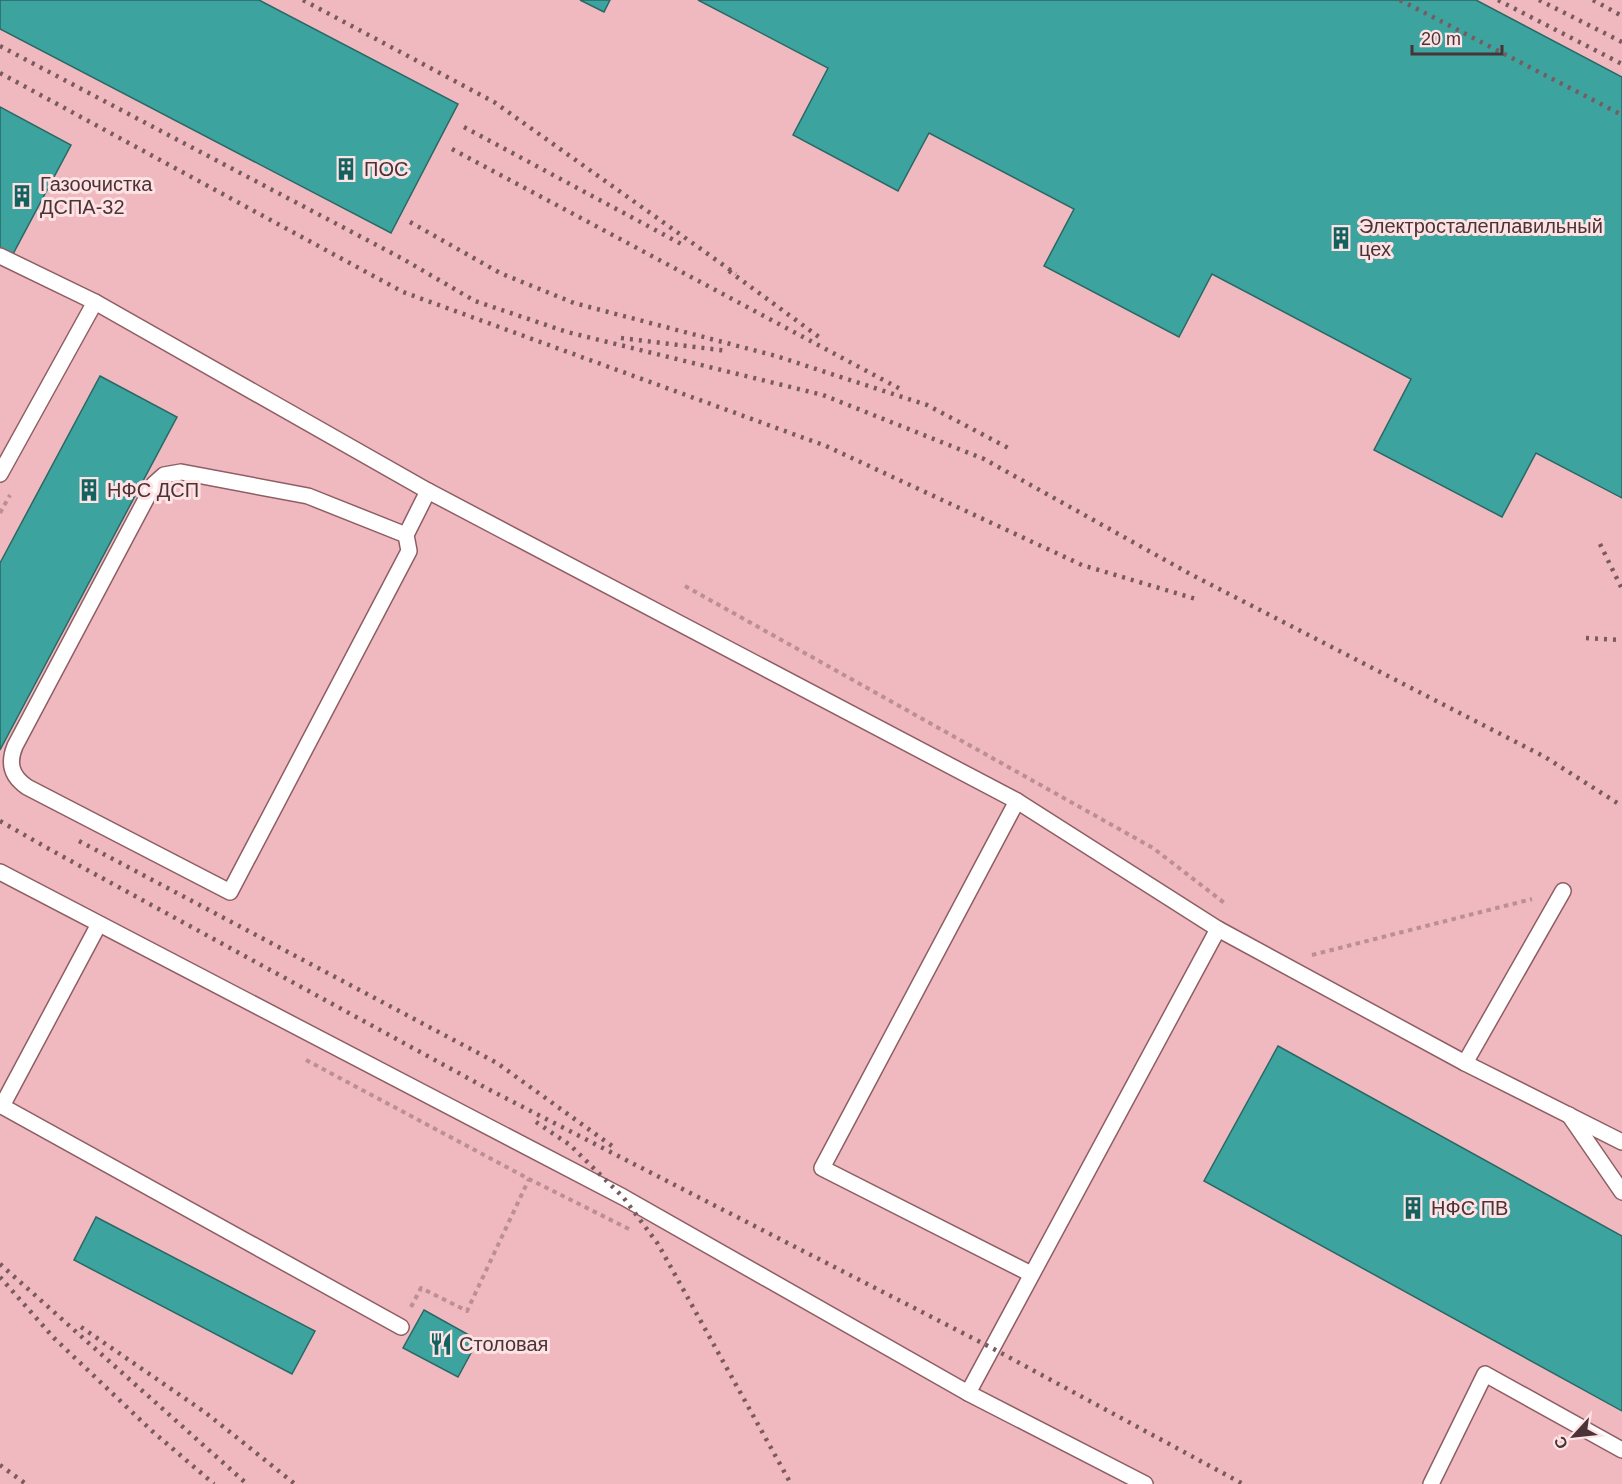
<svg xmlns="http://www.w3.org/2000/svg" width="1622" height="1484" font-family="Helvetica,sans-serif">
	<rect width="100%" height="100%" fill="#efb9bf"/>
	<!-- building -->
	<g fill="#3da39e" stroke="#2a6865" stroke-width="1.5">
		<polygon points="0,0 259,0 458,104 391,233 0,29"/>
		<polygon points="580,0 610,0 604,12"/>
		<polygon points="698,0 1476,0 1622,77 1622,498 1536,453 1502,517 1374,450 1411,379 1212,274 1179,337 1044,266 1074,209 929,133 898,191 793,135 828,68"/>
		<polygon points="0,107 71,145 13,254 0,248"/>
		<polygon points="100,376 177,417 0,750 0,563"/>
		<polygon points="1278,1046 1622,1236 1622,1411 1204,1181"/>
		<polygon points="96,1217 315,1331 292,1374 74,1260"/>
		<polygon points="424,1310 478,1340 458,1377 403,1348"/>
	</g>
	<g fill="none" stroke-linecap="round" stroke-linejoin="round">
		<!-- lane casing -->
		<g stroke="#8e5e64" stroke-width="18">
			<g id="lane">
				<polyline points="0,256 95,302 428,491 1017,801 1218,929 1465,1063 1622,1142"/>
				<polyline points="0,474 95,302"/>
				<path d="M 406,535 L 308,496 L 181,472 L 164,475 L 154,484 L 15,746 C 8,763 11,776 27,787 L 230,892 L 409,551 L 406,535 L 428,491"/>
				<polyline points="1017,801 822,1168 1031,1274"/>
				<polyline points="0,872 623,1197 968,1393 1145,1484"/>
				<polyline points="1465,1063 1563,891"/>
				<polyline points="0,1105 401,1327"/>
				<polyline points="2,1106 99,924"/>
				<polyline points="1569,1115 1622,1192"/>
				<polyline points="968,1393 1218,929"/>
				<polyline points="1431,1484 1485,1374 1622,1450"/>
			</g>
		</g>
		<!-- path -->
		<g stroke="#bb8f94" stroke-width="4" stroke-dasharray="4.5 4.5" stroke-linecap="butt">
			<polyline points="0,513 10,495"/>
			<polyline points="685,586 1153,848 1227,905"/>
			<polyline points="1312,955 1532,899"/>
			<polyline points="306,1060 529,1179 629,1229"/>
			<polyline points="411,1307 421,1288 467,1311 529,1179"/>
		</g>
		<!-- lane -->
		<use href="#lane" stroke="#fff" stroke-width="15"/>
		<!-- rail -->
		<g stroke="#795a5e" stroke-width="4.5" stroke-dasharray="3 6" stroke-linecap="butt">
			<polyline points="303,0 494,102 736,274"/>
			<polyline points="1400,0 1622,115"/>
			<polyline points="1498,0 1622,64"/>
			<polyline points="1539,0 1622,42"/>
			<polyline points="1593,0 1622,16"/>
			<polyline points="0,46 403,259 475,301 567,332 823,395 984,459 1192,575 1545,757 1622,806"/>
			<polyline points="0,73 403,292 826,446 1082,565 1196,599"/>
			<polyline points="464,127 685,246"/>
			<polyline points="452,149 904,391"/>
			<polyline points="410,222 500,273 574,303 776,356 927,405 1012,450"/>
			<polyline points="729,271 819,337"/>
			<polyline points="621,338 728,351"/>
			<polyline points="1600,544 1622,589"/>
			<polyline points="1586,638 1622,640"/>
			<polyline points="0,821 49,849 486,1088 990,1347 1243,1484"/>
			<polyline points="79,841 497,1063 612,1146"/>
			<polyline points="536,1122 570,1145 623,1197 658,1244 791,1484"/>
			<polyline points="0,1264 247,1484"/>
			<polyline points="0,1277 54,1338 152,1431 214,1484"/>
			<polyline points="81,1327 206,1413 295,1484"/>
			<polyline points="0,1465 26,1484"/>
		</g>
	</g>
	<!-- icons -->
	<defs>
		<g id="building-bare" transform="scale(1.8)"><path d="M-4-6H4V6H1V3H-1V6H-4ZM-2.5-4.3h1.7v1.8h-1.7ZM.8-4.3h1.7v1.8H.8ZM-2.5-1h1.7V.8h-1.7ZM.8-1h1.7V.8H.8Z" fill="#13625f" stroke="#fee2e4" stroke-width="2.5" paint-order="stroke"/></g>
		<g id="restaurant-bare" transform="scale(1.8)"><path d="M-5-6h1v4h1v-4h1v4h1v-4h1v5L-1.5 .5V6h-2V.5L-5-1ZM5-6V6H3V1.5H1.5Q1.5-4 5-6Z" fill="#13625f" stroke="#fee2e4" stroke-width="2.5" paint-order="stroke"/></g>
	</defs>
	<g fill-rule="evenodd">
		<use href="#building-bare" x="346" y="169"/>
		<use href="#building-bare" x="22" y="196"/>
		<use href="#building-bare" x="1341" y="238"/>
		<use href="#building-bare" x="89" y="490"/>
		<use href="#building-bare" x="1413" y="1208"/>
		<use href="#restaurant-bare" x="441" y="1344"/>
	</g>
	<g text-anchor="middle" stroke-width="6" stroke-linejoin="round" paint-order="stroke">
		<!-- poi labels -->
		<g font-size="20" fill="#493336" stroke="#fee2e4" text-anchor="start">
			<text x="364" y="176">ПОС</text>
			<text x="40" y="191">Газоочистка<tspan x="40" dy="23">ДСПА-32</tspan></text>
			<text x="1359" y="233">Электросталеплавильный<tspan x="1359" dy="23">цех</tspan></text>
			<text x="107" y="497">НФС ДСП</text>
			<text x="1431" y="1215">НФС ПВ</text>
			<text x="459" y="1351">Столовая</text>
		</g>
	</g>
	<!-- north arrow -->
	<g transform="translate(1574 1436) rotate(243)" stroke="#fee2e4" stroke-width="4.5" paint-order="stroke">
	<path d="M0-4.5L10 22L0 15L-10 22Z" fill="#493336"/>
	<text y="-9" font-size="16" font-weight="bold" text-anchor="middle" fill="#493336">С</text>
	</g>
	<!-- scale -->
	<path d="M1412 45v9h90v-9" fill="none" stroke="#493336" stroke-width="3"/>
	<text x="1421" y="45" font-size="18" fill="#493336" stroke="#fee2e4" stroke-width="4.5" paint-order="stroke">20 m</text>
</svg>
